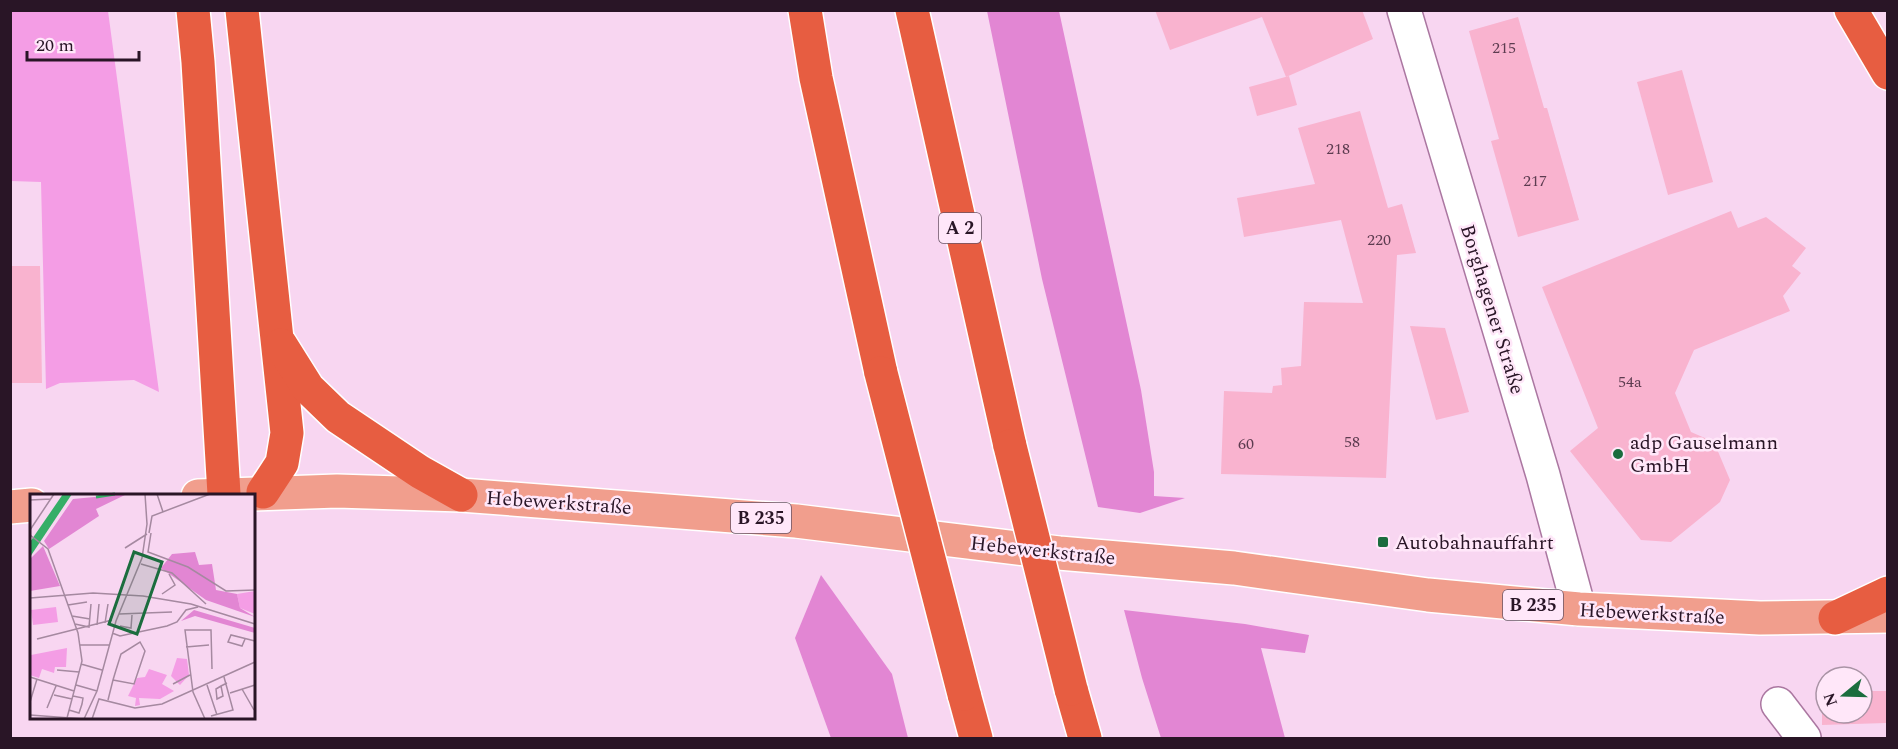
<svg xmlns="http://www.w3.org/2000/svg" width="1898" height="749" font-family="Spectral,serif">
	<rect width="100%" height="100%" fill="#f8d6f1"/>
	<!-- green -->
	<polygon fill="#f49de5" points="11,10 108,11 159,392 134,380 60,383 46,389 41,182 11,181"/>
	<!-- forest -->
	<g fill="#e286d3">
		<polygon points="987,11 1059,11 1141,390 1154,472 1154,496 1185,498 1140,513 1098,507 1042,279"/>
		<polygon points="821,575 892,674 908,738 831,738 795,638"/>
		<polygon points="1124,610 1245,624 1309,635 1305,653 1261,648 1285,738 1161,738 1142,678"/>
	</g>
	<!-- building -->
	<g fill="#f9b3cf">
		<polygon points="1155,10 1362,10 1373,39 1286,77 1262,17 1170,50"/>
		<polygon points="1518,17 1544,108 1547,108 1579,220 1518,237 1491,141 1499,139 1469,31"/>
		<polygon points="1682,70 1713,182 1668,195 1637,82"/>
		<polygon points="1289,76 1297,105 1257,116 1249,87"/>
		<polygon points="1360,111 1388,208 1402,204 1416,253 1397,255 1386,478 1221,474 1224,391 1272,393 1273,386 1282,385 1281,368 1301,366 1304,302 1363,303 1341,220 1244,237 1237,198 1315,184 1298,128"/>
		<polygon points="1731,211 1738,228 1766,217 1806,248 1792,266 1801,273 1783,296 1790,311 1694,350 1675,393 1691,432 1714,442 1730,480 1720,502 1671,542 1641,540 1570,451 1598,428 1542,287"/>
		<polygon points="10,266 40,266 42,383 10,383"/>
		<polygon points="1410,326 1445,328 1469,412 1436,420"/>
		<polygon points="1862,691 1886,691 1886,723 1822,725 1822,692 1826,692 1826,713 1862,713"/>
	</g>
	<g fill="none" stroke-linecap="round" stroke-linejoin="round">
		<!-- minor casing -->
		<g stroke="#ab77a1" stroke-width="36">
			<g id="minor">
				<polyline points="1404,10 1543,475 1579,609"/>
				<polyline points="1778,704 1804,738"/>
			</g>
		</g>
		<!-- major casing -->
		<g stroke="#fff" stroke-width="36">
			<g id="major">
				<polyline points="198,496 337,491 461,495 796,521 1059,553 1234,568 1428,595 1579,609 1760,618 1888,616"/>
				<polyline points="10,507 32,505"/>
			</g>
		</g>
		<!-- highway casing -->
		<g stroke="#fff" stroke-width="36">
			<g id="highway">
				<polyline points="193,10 198,62 224,494"/>
				<polyline points="242,10 287,433 282,463 263,492"/>
				<polyline points="805,10 816,78 881,373"/>
				<polyline points="912,10 1010,446"/>
				<polyline points="1851,10 1888,73"/>
				<polyline points="281,345 308,388 338,417 420,472 461,495"/>
				<polyline points="1835,618 1888,593"/>
				<polyline points="1071,689 1085,738"/>
				<polyline points="964,694 976,738"/>
			</g>
		</g>
		<!-- minor -->
		<use href="#minor" stroke="#fff" stroke-width="33"/>
		<!-- major -->
		<use href="#major" stroke="#f19e8d" stroke-width="33"/>
		<!-- highway -->
		<use href="#highway" stroke="#e75d41" stroke-width="33"/>
		<!-- highway-bridge casing -->
		<g stroke="#fff" stroke-width="36" stroke-linecap="butt">
			<g id="highway-bridge">
				<polyline points="881,373 964,694"/>
				<polyline points="1010,446 1071,689"/>
			</g>
		</g>
		<!-- highway-bridge -->
		<use href="#highway-bridge" stroke="#e75d41" stroke-width="33"/>
	</g>
	<!-- markers -->
	<g fill="#1b6d3e" stroke="#ffe7f9" stroke-width="2">
		<circle cx="1618" cy="454" r="6"/>
		<rect x="1377" y="536" width="12" height="12" rx="3"/>
	</g>
	<g text-anchor="middle" stroke-width="5" stroke-linejoin="round" paint-order="stroke">
		<!-- number labels -->
		<g font-size="16" fill="#5d3c50">
			<text x="1504" y="53">215</text>
			<text x="1338" y="154">218</text>
			<text x="1535" y="186">217</text>
			<text x="1379" y="245">220</text>
			<text x="1630" y="387">54a</text>
			<text x="1352" y="447">58</text>
			<text x="1246" y="449">60</text>
		</g>
		<!-- shield labels -->
		<g fill="#ffe7f9" stroke="#695465" stroke-width="1.5">
			<rect x="939" y="213" width="42" height="30" rx="4.5"/>
			<rect x="731" y="503" width="60" height="30" rx="4.5"/>
			<rect x="1503" y="590" width="60" height="30" rx="4.5"/>
		</g>
		<g font-size="18" font-weight="bold" fill="#291526">
			<text x="960" y="234">A 2</text>
			<text x="761" y="524">B 235</text>
			<text x="1533" y="611">B 235</text>
		</g>
		<!-- street labels -->
		<g font-size="20" fill="#291526" stroke="#ffe7f9">
			<text transform="translate(1493 309) rotate(73)" y="7">Borghagener Straße</text>
			<text transform="translate(559 502) rotate(4)" y="7">Hebewerkstraße</text>
			<text transform="translate(1043 550) rotate(6)" y="7">Hebewerkstraße</text>
			<text transform="translate(1652 613) rotate(3)" y="7">Hebewerkstraße</text>
		</g>
		<!-- poi labels -->
		<g font-size="20" fill="#291526" stroke="#ffe7f9" text-anchor="start">
			<text x="1630" y="449">adp Gauselmann<tspan x="1630" dy="23">GmbH</tspan></text>
			<text x="1395" y="549">Autobahnauffahrt</text>
		</g>
	</g>
	<!-- overview -->
	<g transform="translate(30 494)">
		<rect width="225" height="225" fill="#f8d6f1"/>
		<path d="M 225,97 L 225,120 L 210,114 L 207,100 ZM 26,113 L 28,128 L 3,131 L 1,116 ZM 0,144 L 1,161 L 37,154 L 36,173 L 25,173 L 24,179 L 12,175 L 9,184 L 0,181 ZM 147,164 L 157,165 L 159,181 L 150,191 L 141,182 ZM 119,175 L 137,181 L 132,190 L 144,197 L 130,205 L 109,204 L 110,211 L 105,212 L 106,204 L 98,202 L 107,184 L 115,183 Z" fill="#f49de5"/>
		<path d="M 97,0 L 66,15 L 69,22 L 19,55 L 14,47 L 43,5 ZM 13,52 L 30,92 L 0,97 L 0,65 ZM 165,58 L 169,71 L 182,70 L 186,96 L 207,100 L 210,114 L 225,123 L 176,106 L 131,74 L 142,60 ZM 164,116 L 225,134 L 225,139 L 165,122 L 151,127 Z" fill="#e286d3"/>
		<path d="M 33,0 L 42,0 L 0,63 L 0,48 Z" fill="#36ae67"/>
		<path fill="none" stroke="#36ae67" stroke-width="3" d="M 66,3 L 85,0"/>
		<path fill="none" stroke="#a589a0" stroke-width="1.5" d="M 127,0 L 133,18M 0,6 L 21,5M 0,36 L 24,0M 119,39 L 122,22 L 180,0M 121,39 L 118,58 L 158,73 L 196,97 L 225,96M 0,41 L 18,55 L 48,139 L 52,167 L 37,224M 95,54 L 117,40M 111,70 L 142,79 L 176,110M 132,100 L 145,91 L 139,80M 0,104 L 63,99 L 113,102 L 161,110 L 225,130M 38,111 L 57,108M 89,120 L 142,118M 42,122 L 60,125M 75,129 L 78,110M 45,130 L 59,133 L 61,110M 67,131 L 69,110M 90,132 L 101,134 L 102,121M 82,139 L 90,142 L 137,132 L 147,128 L 156,116 L 168,113M 7,145 L 82,126M 215,145 L 212,152 L 198,148 L 201,141 L 225,147M 50,151 L 79,151M 156,153 L 179,151M 51,170 L 72,176M 27,176 L 49,178M 0,183 L 44,197M 143,190 L 160,181M 46,191 L 67,197M 177,191 L 187,221M 191,192 L 193,202 L 187,205 L 186,195 L 191,192 L 197,189M 212,195 L 224,216M 200,199 L 225,191M 24,201 L 42,205M 78,206 L 83,186 L 86,176 L 91,160 L 110,148 L 115,157 L 104,190 L 83,186M 0,208 L 7,185M 17,214 L 26,192M 39,216 L 49,219 L 52,210 L 53,204 L 43,202M 0,221 L 54,225M 181,222 L 203,216 L 194,183M 54,225 L 67,197 L 86,127 L 112,64 L 117,30 L 115,0M 62,225 L 69,205 L 105,214 L 132,210 L 225,168M 175,225 L 163,198 L 155,136 L 181,136 L 182,175"/>
		<path fill="#1b6d3e" fill-opacity="0.15" stroke="#1b6d3e" stroke-width="3" d="M 104,58 L 132,68 L 107,140 L 79,130 Z"/>
		<rect width="225" height="225" fill="none" stroke="#291526" stroke-width="3"/>
	</g>
	<!-- border -->
	<rect width="1898" height="749" fill="none" stroke="#291526" stroke-width="24"/>
	<!-- north arrow -->
	<g transform="translate(1844 695) rotate(251)"><circle r="28" fill="#ffe7f9" stroke="#a993a5" stroke-width="1.5"/>
	<path d="M0-4.5L10 22L0 15L-10 22Z" fill="#1b6d3e"/>
	<text y="-9" font-size="16" font-weight="bold" text-anchor="middle" fill="#291526">N</text>
	</g>
	<!-- scale -->
	<path d="M27 51v9h112v-9" fill="none" stroke="#291526" stroke-width="3"/>
	<text x="36" y="51" font-size="18" fill="#291526" stroke="#ffe7f9" stroke-width="4.5" paint-order="stroke">20 m</text>
</svg>
